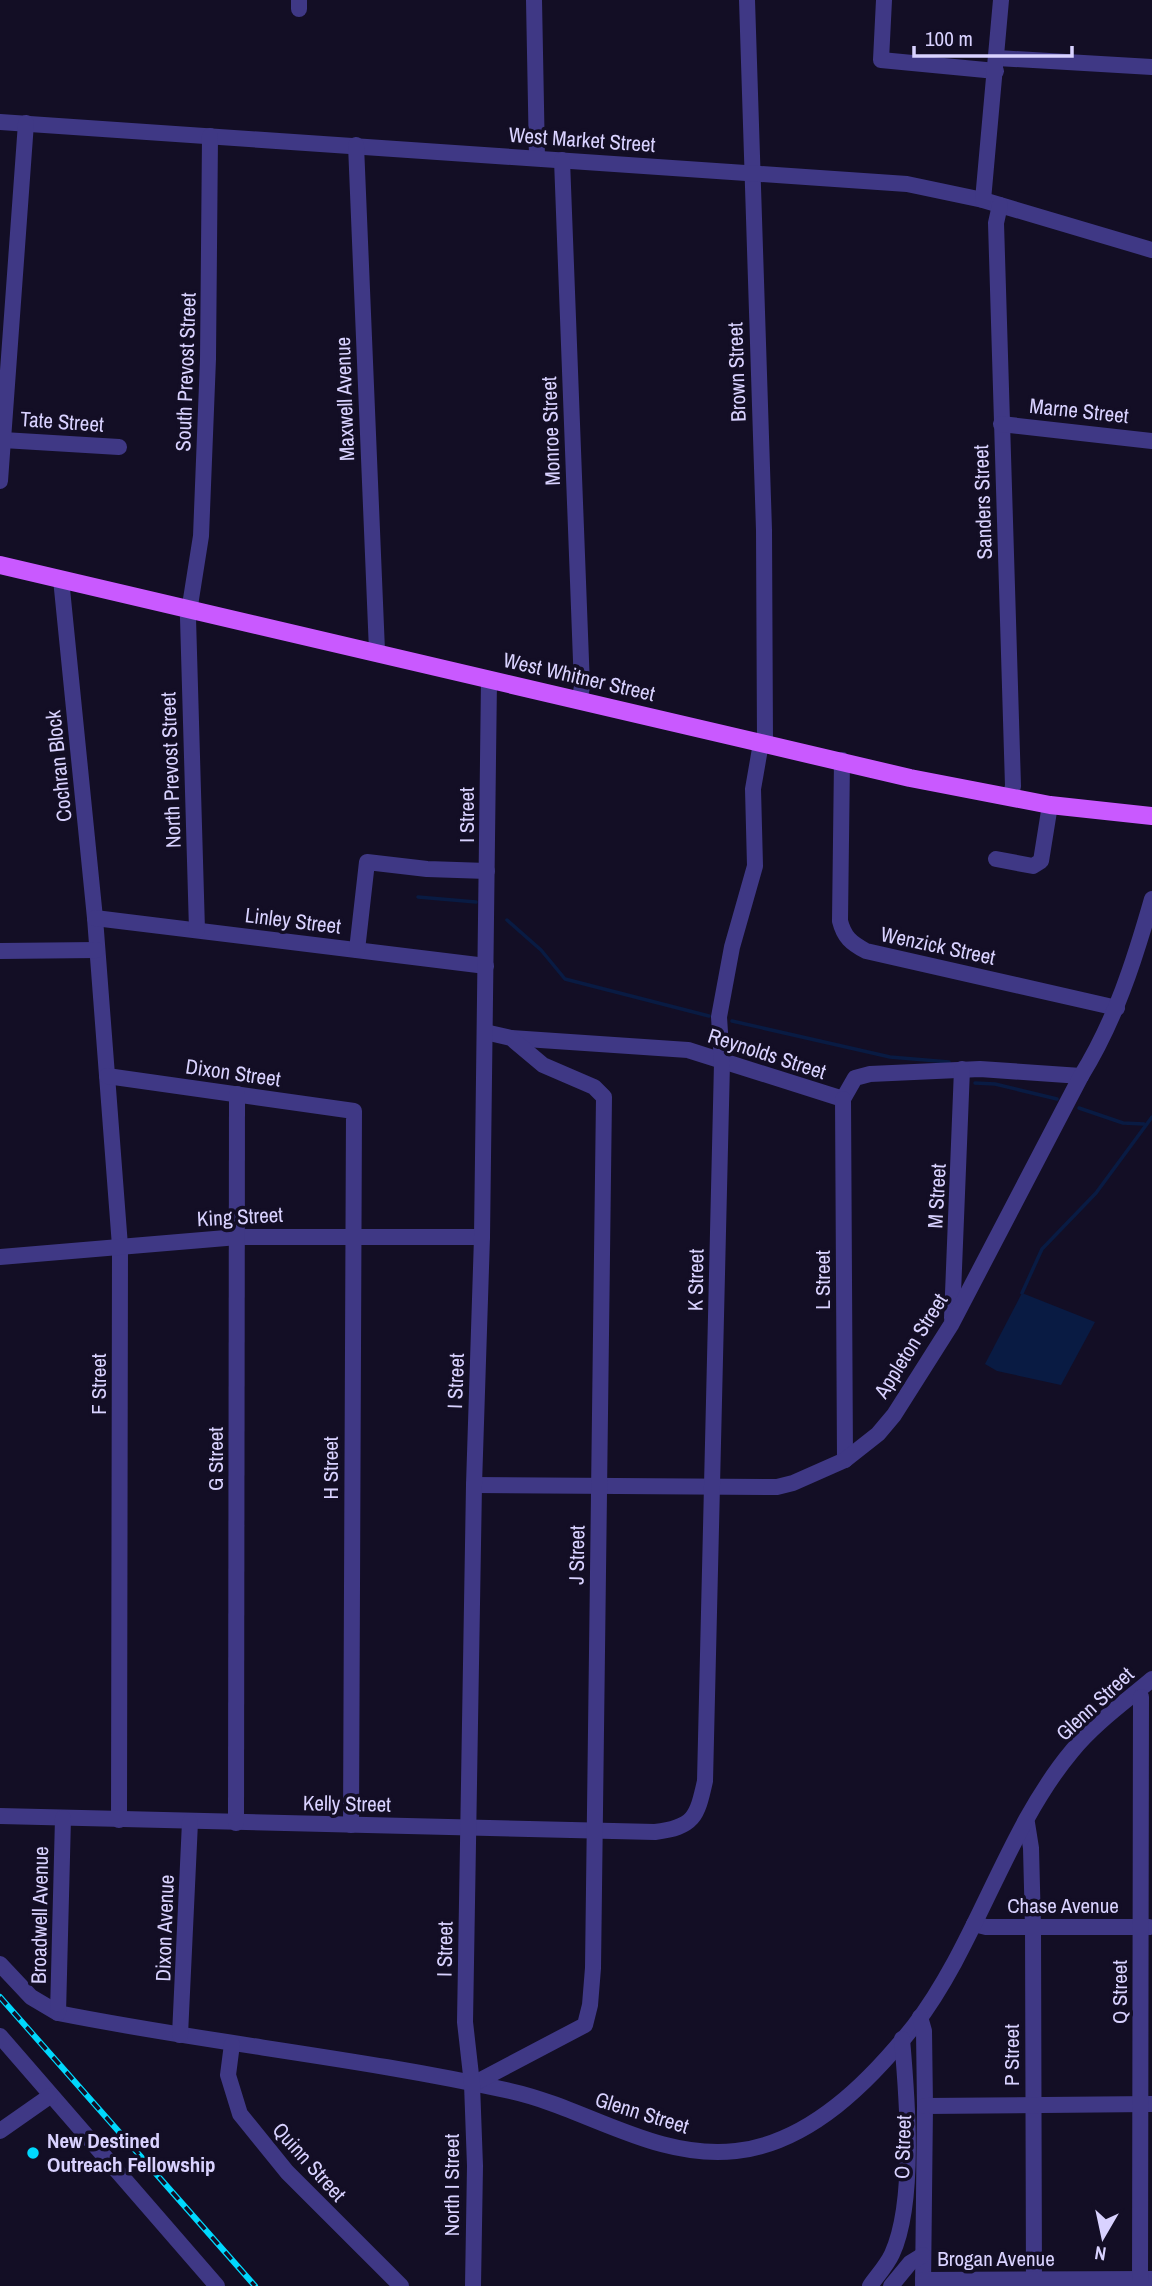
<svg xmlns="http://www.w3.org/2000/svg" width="1152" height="2286" font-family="'Archivo Narrow',sans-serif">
	<rect width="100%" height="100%" fill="#130e25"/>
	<!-- water -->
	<polygon fill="#091b43" points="1022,1293 1095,1322 1061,1385 997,1371 985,1364"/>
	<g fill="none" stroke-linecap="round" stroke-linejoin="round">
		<!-- stream -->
		<g stroke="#091b43" stroke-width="3.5">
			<polyline points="418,897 476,902"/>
			<polyline points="507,920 541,950 565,979 709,1016"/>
			<polyline points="732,1021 890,1057 949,1062"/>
			<polyline points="975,1083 995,1084 1057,1099"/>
			<polyline points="1079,1108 1123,1123 1144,1124"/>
			<polyline points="1022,1293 1042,1249 1096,1193 1152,1117"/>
		</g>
		<!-- minor -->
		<g stroke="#3f3885" stroke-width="16">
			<polyline points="534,0 537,158"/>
			<polyline points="747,0 764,530 765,743"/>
			<polyline points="884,0 881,60 996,71"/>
			<polyline points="299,9 299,0"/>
			<polyline points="997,58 1152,67"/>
			<polyline points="0,122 907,184 983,200 1152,250"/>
			<polyline points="356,145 377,651"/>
			<polyline points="562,160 582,687 579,700"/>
			<polyline points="983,200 1001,0"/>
			<polyline points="1000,205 996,223 1013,786 1010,798"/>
			<polyline points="1001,424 1152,441"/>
			<polyline points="3,440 119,447"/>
			<polyline points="0,481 26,123"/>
			<polyline points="61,579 95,918 120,1246 119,1820"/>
			<path d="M 842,760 L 840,921 C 844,937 851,943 866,951 L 1117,1008"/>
			<polyline points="996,859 1033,866 1041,861 1050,805"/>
			<polyline points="95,918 486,966"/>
			<polyline points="197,930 188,618 201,536 208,359 210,136"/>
			<polyline points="357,950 367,862 427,869 487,871"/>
			<polyline points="0,951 97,950"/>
			<polyline points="511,1038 688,1050 843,1099 855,1078 870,1074 980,1069 1081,1076"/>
			<polyline points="107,1076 354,1111 351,1825"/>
			<polyline points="843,1099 845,1460"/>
			<polyline points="0,1257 238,1237 482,1237"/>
			<polyline points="952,1318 962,1069"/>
			<path d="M 474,1485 L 777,1487 L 793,1483 L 845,1460 L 878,1434 L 894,1415 L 951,1325 L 1081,1076 C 1115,1021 1134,962 1152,899"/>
			<path d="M 0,1816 L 655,1832 C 694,1827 697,1817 705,1781 L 722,1063 L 719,1017 L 732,947 L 755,866 L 753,789 L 761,743"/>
			<polyline points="236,1823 237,1094"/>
			<polyline points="1027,1823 1031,1848 1033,1927 1034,2286"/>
			<polyline points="974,1924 986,1927 1149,1927"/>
			<path d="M 0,1964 L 31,1997 L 58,2013 C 208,2043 362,2058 510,2091 C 587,2108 655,2160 736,2151 C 810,2143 870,2081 914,2026 C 977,1944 1006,1830 1072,1751 C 1095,1723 1125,1702 1152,1679"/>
			<polyline points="58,2013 63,1818"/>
			<polyline points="920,2017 924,2031 925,2106 923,2286"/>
			<polyline points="180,2035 190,1822"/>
			<polyline points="0,2036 217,2286"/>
			<polyline points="232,2044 228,2075 240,2114 287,2172 401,2286"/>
			<polyline points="473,2084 585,2025 590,2005 593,1968 604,1097 594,1087 543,1065 511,1038 485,1032"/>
			<polyline points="925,2106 1152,2104"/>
			<polyline points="0,2131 50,2096"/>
			<polyline points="923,2280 1152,2279"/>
			<polyline points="473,2286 475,2166 472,2084 465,2022 474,1485 482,1237 489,680"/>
			<path d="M 870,2286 C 877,2276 887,2265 892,2254 C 916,2202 907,2096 902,2039"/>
			<polyline points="891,2286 910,2263 923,2255"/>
			<polyline points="1140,2286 1141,1697"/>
		</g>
		<!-- major -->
		<polyline stroke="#c959ff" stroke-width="18" points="0,565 910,778 1050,805 1152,816"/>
		<!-- rail casing -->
		<g stroke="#00d8fd" stroke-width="6">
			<polyline id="rail" points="0,1997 255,2286"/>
		</g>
		<!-- rail -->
		<use href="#rail" stroke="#130e25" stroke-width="3.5" stroke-dasharray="10" stroke-linecap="butt"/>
	</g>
	<!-- markers -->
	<circle fill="#00d8fd" stroke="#130e25" stroke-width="2.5" cx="33" cy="2153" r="7"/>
	<g text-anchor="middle" stroke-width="7" stroke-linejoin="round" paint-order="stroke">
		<!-- street labels -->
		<g font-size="21" fill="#d9d2ff" stroke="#130e25">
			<text transform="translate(582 140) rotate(4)" y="7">West Market Street</text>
			<text transform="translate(186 372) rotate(-88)" y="7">South Prevost Street</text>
			<text transform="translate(737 372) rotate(-92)" y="7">Brown Street</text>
			<text transform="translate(345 399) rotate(-92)" y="7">Maxwell Avenue</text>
			<text transform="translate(1079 411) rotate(6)" y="7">Marne Street</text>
			<text transform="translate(62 422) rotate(4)" y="7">Tate Street</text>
			<text transform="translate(551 431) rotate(-92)" y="7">Monroe Street</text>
			<text transform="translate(983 502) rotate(-92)" y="7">Sanders Street</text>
			<text transform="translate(579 677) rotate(13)" y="7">West Whitner Street</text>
			<text transform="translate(59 766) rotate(-96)" y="7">Cochran Block</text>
			<text transform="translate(171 770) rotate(-92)" y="7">North Prevost Street</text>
			<text transform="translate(467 815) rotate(-90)" y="7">I Street</text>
			<text transform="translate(293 921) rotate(7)" y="7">Linley Street</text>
			<text transform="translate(938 946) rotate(12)" y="7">Wenzick Street</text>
			<text transform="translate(767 1054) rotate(18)" y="7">Reynolds Street</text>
			<text transform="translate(233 1073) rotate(8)" y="7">Dixon Street</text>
			<text transform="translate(937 1196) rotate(-87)" y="7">M Street</text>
			<text transform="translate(240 1217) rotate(-3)" y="7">King Street</text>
			<text transform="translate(696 1280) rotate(-89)" y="7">K Street</text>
			<text transform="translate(823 1280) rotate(-90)" y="7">L Street</text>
			<text transform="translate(911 1346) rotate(-58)" y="7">Appleton Street</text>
			<text transform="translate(456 1381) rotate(-88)" y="7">I Street</text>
			<text transform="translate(99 1384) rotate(-90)" y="7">F Street</text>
			<text transform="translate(216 1459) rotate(-90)" y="7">G Street</text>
			<text transform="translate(331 1468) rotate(-90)" y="7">H Street</text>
			<text transform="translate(577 1555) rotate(-89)" y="7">J Street</text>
			<text transform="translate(1095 1704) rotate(-43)" y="7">Glenn Street</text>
			<text transform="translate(347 1804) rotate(1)" y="7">Kelly Street</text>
			<text x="1063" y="1913">Chase Avenue</text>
			<text transform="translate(40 1915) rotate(-89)" y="7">Broadwell Avenue</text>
			<text transform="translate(165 1928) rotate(-88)" y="7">Dixon Avenue</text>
			<text transform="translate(445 1949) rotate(-89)" y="7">I Street</text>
			<text transform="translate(1120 1992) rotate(-90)" y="7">Q Street</text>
			<text transform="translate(1012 2055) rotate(-90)" y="7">P Street</text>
			<text transform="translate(642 2113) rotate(17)" y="7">Glenn Street</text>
			<text transform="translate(903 2147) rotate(-88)" y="7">O Street</text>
			<text transform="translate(309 2162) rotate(48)" y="7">Quinn Street</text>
			<text transform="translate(452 2185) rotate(-90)" y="7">North I Street</text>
			<text x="996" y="2266">Brogan Avenue</text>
		</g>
		<!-- poi labels -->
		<g font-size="21" font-weight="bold" fill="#d9d2ff" stroke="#130e25" text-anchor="start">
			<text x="47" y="2148">New Destined<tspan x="47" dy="24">Outreach Fellowship</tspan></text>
		</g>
	</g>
	<!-- north arrow -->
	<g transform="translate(1103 2237) rotate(189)" stroke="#130e25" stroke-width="5" paint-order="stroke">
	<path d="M0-5L12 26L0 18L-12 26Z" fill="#d9d2ff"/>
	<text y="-10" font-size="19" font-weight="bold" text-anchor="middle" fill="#d9d2ff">N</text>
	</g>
	<!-- scale -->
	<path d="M914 46v10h158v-10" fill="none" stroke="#d9d2ff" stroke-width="3.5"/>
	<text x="925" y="46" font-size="21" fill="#d9d2ff" stroke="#130e25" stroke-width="5" paint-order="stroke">100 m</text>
</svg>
